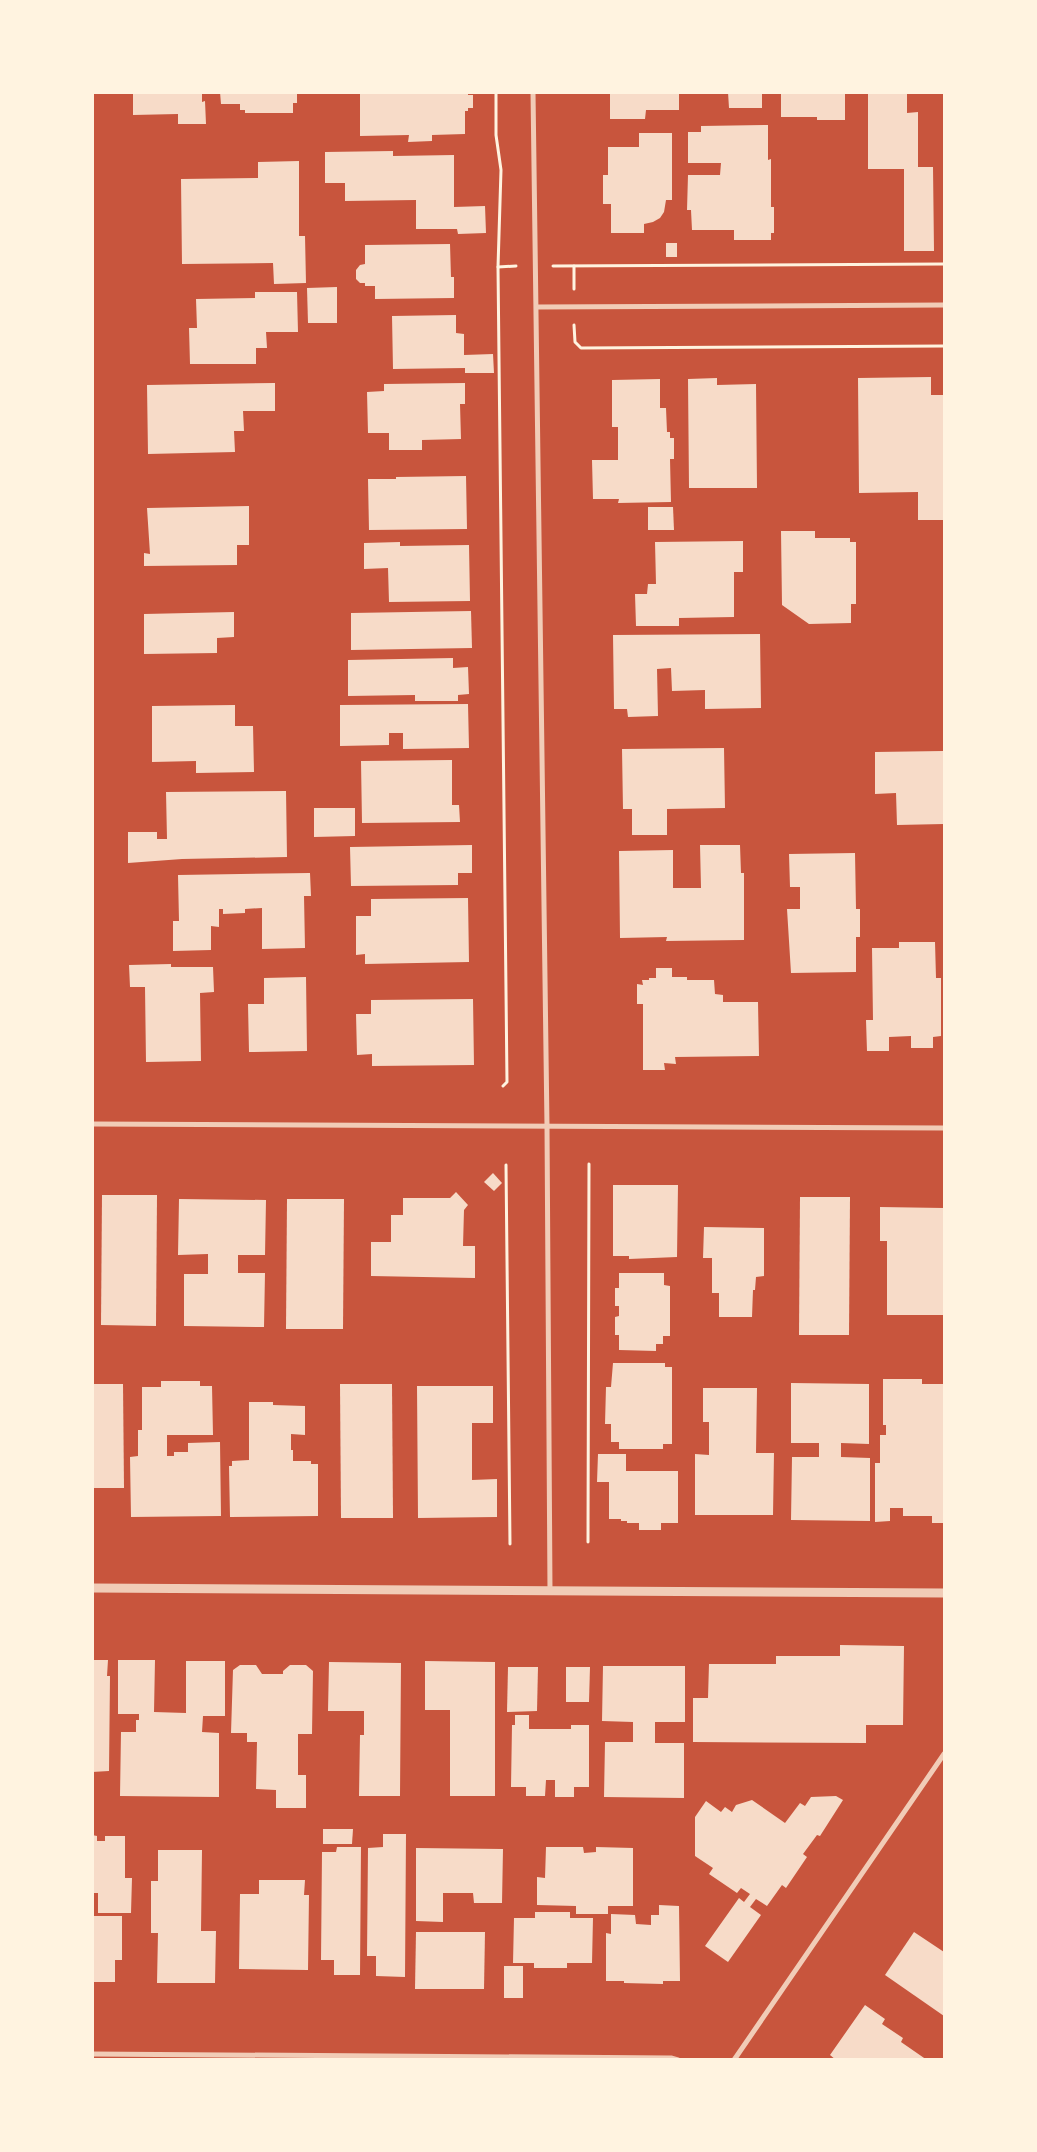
<svg xmlns="http://www.w3.org/2000/svg" width="1037" height="2152" font-family="Commissioner,sans-serif">
	<rect width="100%" height="100%" fill="#c8553d"/>
	<!-- building -->
	<g fill="#f7dbc8">
		<polygon points="133,92 202,92 202,102 205,101 206,124 178,124 178,114 133,115"/>
		<polygon points="220,92 297,92 297,103 293,103 293,113 245,113 245,110 240,110 240,104 221,104"/>
		<polygon points="360,92 468,92 468,95 473,95 473,108 468,108 468,111 465,111 465,134 432,135 432,141 408,142 409,135 360,136"/>
		<polygon points="610,92 679,92 679,110 646,110 645,119 610,119"/>
		<polygon points="728,92 762,92 762,108 729,108"/>
		<polygon points="781,92 845,92 845,120 817,120 817,117 781,117"/>
		<polygon points="868,92 907,92 907,113 918,112 918,167 933,167 934,251 904,251 904,169 868,169"/>
		<polygon points="768,125 768,160 771,159 771,207 774,207 774,233 771,233 771,240 734,240 734,230 692,230 691,210 687,210 688,175 720,175 721,163 688,163 688,132 701,132 701,126"/>
		<polygon points="639,133 672,133 672,200 666,200 664,212 660,218 653,222 644,224 644,233 611,233 611,204 603,204 603,175 608,175 608,147 639,147"/>
		<polygon points="393,151 393,156 454,155 454,207 485,206 486,233 458,234 457,229 416,229 416,200 345,201 345,183 325,183 325,152"/>
		<polygon points="299,161 299,236 305,236 306,283 274,284 273,263 182,264 181,179 258,178 258,162"/>
		<rect x="666" y="243" width="11" height="14"/>
		<polygon points="450,244 451,277 454,277 454,298 375,299 375,286 365,286 365,283 360,283 356,279 356,270 360,265 365,264 365,245"/>
		<polygon points="337,287 337,323 308,323 307,288"/>
		<polygon points="255,292 297,292 298,332 266,332 267,348 256,348 256,364 190,364 189,328 197,328 196,299 255,298"/>
		<polygon points="456,315 456,333 464,334 464,355 493,354 494,373 465,373 465,368 393,369 392,316"/>
		<polygon points="931,377 931,395 944,395 943,520 918,520 918,492 859,493 858,378"/>
		<polygon points="717,378 717,385 756,384 757,488 689,488 688,379"/>
		<polygon points="660,379 660,408 666,408 667,432 670,432 670,438 674,438 674,459 670,459 671,502 618,503 619,499 593,499 592,460 618,460 618,427 612,427 612,380"/>
		<polygon points="275,383 275,411 243,411 244,431 234,431 235,452 148,454 147,385"/>
		<polygon points="465,383 465,404 460,404 461,439 422,440 422,450 389,450 389,433 368,433 367,392 384,391 384,384"/>
		<polygon points="466,476 467,529 369,530 368,479 396,479 396,477"/>
		<polygon points="249,506 249,545 237,545 237,565 144,566 144,553 150,554 147,508"/>
		<polygon points="648,507 673,507 674,530 648,530"/>
		<polygon points="781,531 815,531 815,538 850,538 850,542 856,542 856,604 851,604 851,623 809,624 782,605"/>
		<polygon points="743,541 743,572 734,572 734,617 679,618 679,626 636,626 635,594 647,594 648,584 656,584 655,542"/>
		<polygon points="400,542 400,546 469,545 470,601 389,602 388,568 364,569 364,543"/>
		<polygon points="471,611 472,648 351,650 351,613"/>
		<polygon points="234,612 234,637 217,638 217,653 144,654 144,614"/>
		<polygon points="760,634 761,708 705,709 705,690 672,691 671,668 657,669 658,716 628,717 627,709 614,709 613,635"/>
		<polygon points="453,658 453,668 468,667 469,694 458,695 458,701 415,701 415,695 348,696 348,660"/>
		<polygon points="468,704 469,748 403,749 403,733 389,733 389,745 340,746 340,705"/>
		<polygon points="235,705 235,726 253,726 254,772 196,773 196,761 152,762 152,706"/>
		<polygon points="724,748 725,808 667,809 667,835 632,835 632,809 623,809 622,749"/>
		<polygon points="943,751 944,824 897,825 896,793 875,794 875,752"/>
		<polygon points="452,760 452,805 459,805 460,822 362,823 361,761"/>
		<polygon points="286,791 287,857 182,859 128,863 128,832 157,832 157,839 167,839 166,792"/>
		<polygon points="314,808 355,808 355,836 314,837"/>
		<polygon points="472,845 472,873 458,873 458,885 351,886 350,847"/>
		<polygon points="700,845 740,845 741,873 744,873 744,940 666,941 667,937 620,938 619,851 673,850 673,888 701,888"/>
		<polygon points="855,853 856,909 860,909 860,937 856,937 856,972 791,973 787,909 800,909 800,887 790,887 789,854"/>
		<polygon points="310,873 311,896 304,896 305,948 262,949 262,908 245,909 245,913 223,914 223,909 219,909 219,927 211,926 211,950 173,951 173,921 179,921 178,875"/>
		<polygon points="468,898 469,962 365,964 365,954 356,955 356,916 371,916 371,899"/>
		<polygon points="899,942 935,942 936,978 941,978 941,1036 933,1037 933,1048 911,1048 911,1036 889,1037 889,1051 867,1051 866,1020 873,1020 872,948 899,948"/>
		<polygon points="171,964 171,967 213,967 214,992 200,993 201,1061 146,1062 145,987 130,987 129,965"/>
		<polygon points="656,968 672,968 672,977 687,977 687,980 714,980 715,994 723,995 723,1002 758,1002 759,1056 675,1057 676,1064 664,1063 665,1070 643,1070 643,1004 637,1004 637,984 643,985 642,980 649,980 649,978 656,978"/>
		<polygon points="306,977 307,1051 249,1052 248,1004 264,1004 264,978"/>
		<polygon points="473,999 474,1065 372,1066 372,1054 357,1055 356,1014 371,1014 371,1000"/>
		<polygon points="493,1173 502,1183 494,1191 484,1182"/>
		<polygon points="613,1185 678,1185 677,1257 629,1259 629,1256 613,1256"/>
		<polygon points="456,1192 468,1205 464,1210 463,1246 475,1246 475,1278 371,1276 371,1242 391,1242 391,1215 403,1215 403,1198 450,1198"/>
		<polygon points="102,1195 157,1195 156,1326 101,1325"/>
		<polygon points="800,1197 850,1197 849,1335 799,1335"/>
		<polygon points="179,1199 266,1200 265,1255 238,1255 238,1273 265,1273 264,1327 184,1326 184,1274 208,1274 208,1254 178,1255"/>
		<polygon points="287,1199 344,1199 343,1329 286,1329"/>
		<polygon points="880,1207 944,1208 944,1315 887,1315 887,1241 880,1241"/>
		<polygon points="704,1227 764,1228 764,1276 756,1277 755,1290 753,1290 752,1317 719,1317 719,1293 712,1293 712,1258 703,1258"/>
		<polygon points="619,1273 664,1273 664,1285 670,1286 670,1336 663,1336 663,1344 656,1344 656,1351 619,1350 619,1335 615,1335 615,1317 619,1316 619,1306 615,1306 615,1288 619,1288"/>
		<polygon points="613,1363 665,1363 665,1367 672,1367 672,1444 663,1444 663,1449 619,1449 619,1442 611,1442 611,1424 605,1424 606,1387 611,1387"/>
		<polygon points="883,1379 922,1379 922,1384 944,1384 944,1523 932,1523 932,1516 903,1516 903,1508 890,1508 890,1521 875,1522 875,1463 880,1463 880,1435 886,1435 886,1425 883,1425"/>
		<polygon points="161,1381 200,1381 200,1386 212,1386 213,1435 167,1435 167,1456 174,1456 174,1452 188,1452 188,1443 220,1442 221,1516 131,1517 130,1457 138,1456 138,1430 142,1430 142,1387 161,1387"/>
		<polygon points="791,1383 869,1384 869,1444 841,1443 841,1457 870,1458 870,1521 791,1520 792,1457 819,1457 819,1443 791,1443"/>
		<polygon points="92,1384 123,1384 124,1488 92,1488"/>
		<polygon points="340,1384 392,1384 393,1518 341,1518"/>
		<polygon points="417,1386 493,1386 493,1423 472,1423 472,1480 497,1479 497,1517 418,1518"/>
		<polygon points="703,1388 757,1388 756,1453 774,1453 773,1515 695,1515 695,1454 709,1455 709,1422 703,1422"/>
		<polygon points="249,1402 273,1402 273,1405 305,1406 305,1435 291,1434 291,1450 293,1450 293,1461 311,1461 311,1464 318,1464 318,1516 230,1517 229,1466 232,1466 232,1461 249,1460"/>
		<polygon points="598,1454 626,1454 626,1471 678,1471 678,1523 661,1523 661,1530 639,1530 639,1523 627,1523 627,1521 621,1521 621,1519 609,1519 609,1482 597,1482"/>
		<polygon points="840,1645 904,1646 903,1725 866,1725 866,1743 693,1742 693,1698 708,1698 709,1664 776,1664 776,1656 840,1656"/>
		<polygon points="92,1660 108,1660 107,1676 110,1676 109,1771 92,1772"/>
		<polygon points="118,1660 155,1660 154,1712 186,1713 186,1661 225,1661 225,1716 203,1716 202,1732 219,1733 219,1797 120,1796 121,1732 136,1732 136,1720 139,1720 139,1714 118,1714"/>
		<polygon points="425,1661 495,1662 495,1796 450,1796 450,1710 425,1710"/>
		<polygon points="329,1662 401,1663 400,1796 359,1796 360,1735 364,1735 364,1711 328,1711"/>
		<polygon points="240,1665 256,1665 262,1674 283,1674 283,1671 290,1665 306,1665 313,1671 312,1734 298,1734 298,1775 306,1775 306,1808 276,1808 276,1790 256,1789 257,1742 247,1742 247,1733 231,1733 233,1670"/>
		<polygon points="603,1666 685,1666 685,1722 655,1722 655,1743 684,1743 684,1798 604,1797 605,1742 633,1742 633,1722 602,1721"/>
		<polygon points="508,1667 538,1667 537,1711 507,1712"/>
		<polygon points="566,1667 590,1667 589,1702 566,1702"/>
		<polygon points="515,1715 529,1715 529,1729 571,1729 571,1725 589,1725 589,1787 574,1787 574,1797 555,1797 555,1780 546,1780 545,1796 526,1796 526,1787 511,1787 512,1725 515,1725"/>
		<polygon points="836,1796 843,1800 820,1836 817,1835 803,1854 807,1857 786,1888 782,1885 767,1906 756,1899 750,1907 761,1915 728,1962 705,1946 739,1898 744,1902 750,1894 741,1888 737,1893 709,1874 713,1868 695,1856 695,1817 706,1801 721,1812 725,1807 732,1812 736,1805 752,1800 785,1823 800,1803 805,1806 811,1797"/>
		<polygon points="323,1829 353,1829 352,1844 323,1844"/>
		<polygon points="383,1834 406,1834 405,1977 376,1976 376,1956 367,1956 368,1848 383,1847"/>
		<polygon points="92,1835 97,1836 97,1841 105,1841 105,1836 125,1836 125,1878 132,1878 131,1913 98,1913 98,1893 92,1893"/>
		<polygon points="337,1847 361,1847 360,1975 334,1975 334,1960 321,1960 322,1852 336,1852"/>
		<polygon points="546,1847 583,1847 584,1853 596,1852 596,1847 633,1848 633,1906 608,1906 608,1914 576,1914 576,1906 537,1905 537,1877 545,1878"/>
		<polygon points="416,1848 503,1849 502,1903 474,1903 473,1893 443,1893 443,1922 416,1921"/>
		<polygon points="158,1850 202,1850 201,1931 216,1931 215,1983 157,1983 158,1933 151,1933 151,1881 158,1881"/>
		<polygon points="259,1880 305,1880 304,1895 309,1895 308,1970 239,1969 240,1894 259,1894"/>
		<polygon points="659,1905 679,1906 680,1981 663,1981 663,1984 624,1983 624,1981 606,1981 606,1933 611,1934 611,1914 635,1915 636,1924 651,1925 651,1915 659,1915"/>
		<polygon points="535,1912 570,1912 570,1918 593,1918 592,1963 567,1963 567,1968 534,1968 534,1963 513,1963 514,1918 535,1918"/>
		<polygon points="92,1916 122,1916 122,1960 115,1960 115,1982 92,1982"/>
		<polygon points="416,1932 485,1932 484,1989 415,1989"/>
		<polygon points="914,1932 944,1952 944,2016 885,1975"/>
		<rect x="504" y="1966" width="19" height="32"/>
		<polygon points="865,2005 885,2019 882,2024 903,2038 901,2042 927,2060 836,2060 830,2055"/>
	</g>
	<g fill="none" stroke-linecap="round" stroke-linejoin="round">
		<!-- path -->
		<g stroke="#fff3e0" stroke-width="3">
			<polyline points="496,92 496,135 501,170 498,267 507,1082 503,1086"/>
			<polyline points="553,266 944,264"/>
			<polyline points="574,266 574,289"/>
			<polyline points="498,267 516,266"/>
			<polyline points="574,325 575,342 581,348 944,346"/>
			<polyline points="506,1165 510,1544"/>
			<polyline points="588,1542 589,1164"/>
		</g>
		<!-- minor -->
		<g stroke="#f1ccb7" stroke-width="5">
			<polyline points="533,92 547,1126 550,1591"/>
			<polyline points="537,307 944,305"/>
			<polyline points="92,1124 944,1128"/>
			<polyline points="92,2054 671,2058 678,2060"/>
			<polyline points="734,2060 944,1754"/>
		</g>
		<!-- tertiary -->
		<polyline stroke="#f1ccb7" stroke-width="9" points="92,1588 944,1593"/>
	</g>
	<!-- border -->
	<rect width="1037" height="2152" fill="none" stroke="#fff3e0" stroke-width="188"/>
</svg>
